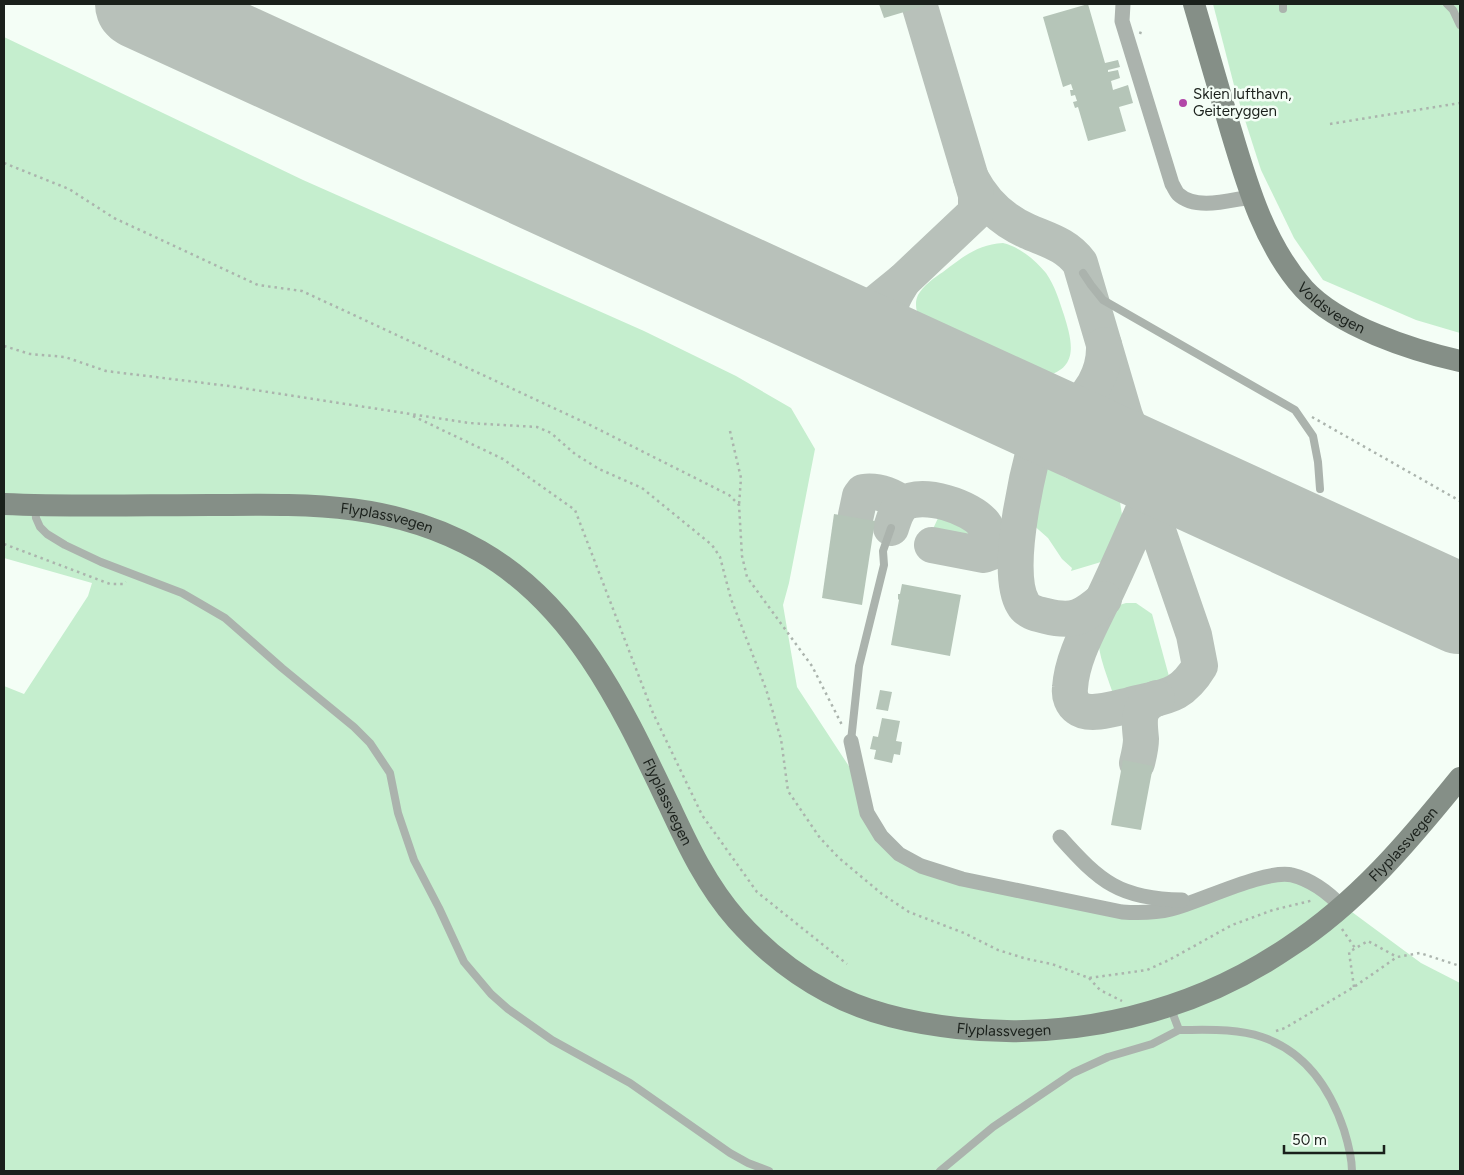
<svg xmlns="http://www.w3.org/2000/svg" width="1464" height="1175" font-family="Figtree,sans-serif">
	<rect width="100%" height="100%" fill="#f4fef6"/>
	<!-- green -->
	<g fill="#c5eece">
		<polygon points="1213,4 1460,4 1460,333 1416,320 1323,280 1294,238 1261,170 1235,89"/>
		<polygon points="4,37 303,180 644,331 736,376 791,408 815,449 789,583 783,605 797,687 854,774 890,854 945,879 1140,908 1195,901 1291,867 1421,963 1460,983 1460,1171 4,1171 4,686 24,694 88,596 92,583 4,558"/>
		<path d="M 1003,243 C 1020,247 1035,260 1046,273 C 1055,286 1059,300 1064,315 C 1071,338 1080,366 1049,375 C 1025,383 993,361 972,351 C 959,345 942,340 931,331 C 920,324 912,307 918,295 C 923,286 935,277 943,272 C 964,256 977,245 1003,243 Z"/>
		<path d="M 1049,463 L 1049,469 L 1066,478 L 1120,494 C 1119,506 1124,517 1123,529 C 1122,539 1115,550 1111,559 L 1071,571 L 1072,568 L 1062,559 L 1048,538 L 1031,523 L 1038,477 L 1040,476 L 1043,469 Z"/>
		<path d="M 939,516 C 948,515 967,518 972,526 L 971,538 L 932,531 Z"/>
		<path d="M 1126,603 L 1136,603 L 1152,614 L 1170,680 L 1169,684 L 1129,695 L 1113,693 C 1103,663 1080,615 1126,603 Z"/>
	</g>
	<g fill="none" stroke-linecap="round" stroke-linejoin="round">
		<!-- taxiway -->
		<g stroke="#b8c1ba" stroke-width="36">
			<path d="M 971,178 C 983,201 1002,220 1027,231 C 1047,240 1066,244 1080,263 L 1125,416 L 1151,481 L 1151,492 L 1149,498 L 1154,519 L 1194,635 L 1200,666 C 1180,699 1164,696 1130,705 C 1117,708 1089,717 1078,708 C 1072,704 1069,696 1070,688 C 1072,657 1090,627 1103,599 C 1119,566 1133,532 1149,498 C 1160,485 1169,483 1186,484"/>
			<path d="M 903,281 C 899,288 893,296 891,305 C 886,331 910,351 928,366"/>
			<polyline points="804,309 826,314 843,315 871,307 903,281 976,212 976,195 920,7"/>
			<path d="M 856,515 L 860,496 L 863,492 C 879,490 891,495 903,504"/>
			<path d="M 891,528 C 894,519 896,510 903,504 C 923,491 971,507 984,524 C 990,532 991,541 992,550 L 992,552 L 984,555 L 932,545"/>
			<path d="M 1104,599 C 1083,617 1074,623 1046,616 C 1038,614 1027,612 1023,604 C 1002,570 1031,457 1043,418 C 1050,416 1058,415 1065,412 C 1091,399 1105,372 1104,345"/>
			<path d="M 1137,763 C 1139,755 1141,747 1141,739 C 1139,719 1137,707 1157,698"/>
		</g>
		<!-- runway -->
		<polyline stroke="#b8c1ba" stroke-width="90" points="140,4 1460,609"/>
	</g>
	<!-- building -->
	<g fill="#b5c5b8">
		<polygon points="879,4 931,4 884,18"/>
		<polygon points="1088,4 1105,63 1118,60 1120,67 1108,70 1108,72 1118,70 1120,78 1111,81 1113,90 1128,85 1133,103 1119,107 1126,131 1088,141 1078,107 1075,108 1073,102 1077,101 1075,95 1071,96 1070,90 1073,90 1071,84 1063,87 1043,17"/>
		<polygon points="834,514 875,521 862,605 822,598"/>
		<polygon points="902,584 961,595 950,656 891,645 899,600 898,599 898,594 900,594"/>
		<polygon points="880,690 892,692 888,711 876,709"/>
		<polygon points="882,718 900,721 896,741 902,742 900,755 894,754 892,763 874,759 876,750 870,749 873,736 878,737"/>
		<polygon points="1123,760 1153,766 1141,830 1111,825"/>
	</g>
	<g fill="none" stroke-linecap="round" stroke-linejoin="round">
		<!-- path -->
		<g stroke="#abb4ad" stroke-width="2.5" stroke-dasharray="2.5 4" stroke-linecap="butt">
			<polyline points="1140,34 1142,28"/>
			<polyline points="1330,124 1460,103"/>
			<polyline points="4,163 69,189 114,218 258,285 302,291 586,423 729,495 739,505 742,556 747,577 812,666 842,725"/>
			<polyline points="4,346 30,354 65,357 106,371 229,386 469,423 537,427 551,433 575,454 599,469 642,488 712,545 720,557 731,599 766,689 781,739 788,791 820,838 839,858 882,894 909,912 964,933 998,950 1027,959 1052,964 1089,978 1147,970 1169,960 1232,925 1273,910 1314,900"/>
			<polyline points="413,416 503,459 575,510 653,713 702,815 757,892 847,964"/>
			<polyline points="1312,417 1460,501"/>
			<polyline points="730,431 741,478 739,505"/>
			<polyline points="4,544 110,584 124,584 126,582"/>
			<polyline points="1342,929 1355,948"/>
			<polyline points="1089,978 1100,990 1122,1001"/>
			<polyline points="1354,987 1349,952 1368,941 1397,957"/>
			<polyline points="1276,1031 1285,1028 1354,987 1397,957 1420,953 1460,966"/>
		</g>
		<!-- lane -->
		<g stroke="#abb3ad" stroke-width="8">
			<polyline points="1447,4 1453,10 1460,25"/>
			<polyline points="1283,9 1283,4"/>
			<polyline points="1083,273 1091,285 1103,300 1295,410 1313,436 1318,462 1320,489"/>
			<polyline points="35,507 36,518 40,527 47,534 65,545 101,562 182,593 225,618 282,668 354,727 370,743 390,773 398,813 414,860 439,908 464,962 491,994 508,1009 552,1040 630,1083 730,1153 748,1163 769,1171"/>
			<polyline points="851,741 859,666 884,565 883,551 891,528"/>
			<path d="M 1179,1030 C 1206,1030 1236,1028 1262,1037 C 1306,1052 1330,1088 1344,1130 C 1348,1143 1352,1158 1352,1171"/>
			<polyline points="940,1171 993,1127 1073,1073 1108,1057 1152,1044 1179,1030 1171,1009"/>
		</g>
		<!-- street -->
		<g stroke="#abb3ad" stroke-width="15">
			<path d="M 1123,4 L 1122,21 L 1172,184 C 1174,187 1176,192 1178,194 C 1196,211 1230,200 1251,197"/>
			<path d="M 851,741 L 867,813 L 881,836 L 899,854 L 921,866 L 962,879 L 1122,912 C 1138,913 1155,913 1171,909 C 1200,902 1265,869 1292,875 C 1312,880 1329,893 1343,908"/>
			<path d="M 1060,837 C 1100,882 1120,899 1182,900"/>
		</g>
		<!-- secondary -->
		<g stroke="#858f87" stroke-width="22">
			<path id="s1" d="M 1194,4 C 1206,44 1217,84 1229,124 C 1246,181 1263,243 1304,289 C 1338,326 1411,350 1460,361"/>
			<path id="s2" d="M 4,504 C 72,507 141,505 210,505 C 306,504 393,501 480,551 C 576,606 623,709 669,805 C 688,846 707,886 737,920 C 763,949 794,974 828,992 C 868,1014 913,1023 957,1028 C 1073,1041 1192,1013 1289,947 C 1358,902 1409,841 1460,778"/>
		</g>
	</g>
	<!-- markers -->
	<circle fill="#b247a8" stroke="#f4fef6" stroke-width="2" cx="1183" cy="103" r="5"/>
	<g text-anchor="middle" stroke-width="5" stroke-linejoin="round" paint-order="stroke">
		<!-- poi labels -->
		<g font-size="15" fill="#1a201b" stroke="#f4fef6" text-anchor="start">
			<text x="1193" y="99">Skien lufthavn,<tspan x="1193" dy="17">Geiteryggen</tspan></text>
		</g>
		<!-- street labels -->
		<g font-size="15" fill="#1a201b" stroke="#f4fef6">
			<text dy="5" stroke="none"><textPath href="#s1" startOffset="341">Voldsvegen</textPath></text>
			<text dy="5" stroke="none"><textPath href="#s2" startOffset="384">Flyplassvegen</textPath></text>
			<text dy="5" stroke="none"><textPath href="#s2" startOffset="802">Flyplassvegen</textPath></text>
			<text dy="5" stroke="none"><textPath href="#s2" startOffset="1694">Flyplassvegen</textPath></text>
			<text dy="5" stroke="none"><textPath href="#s2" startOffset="1238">Flyplassvegen</textPath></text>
		</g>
	</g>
	<!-- border -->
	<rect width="1464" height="1175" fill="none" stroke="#1a201b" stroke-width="10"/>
	<!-- scale -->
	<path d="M1284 1145v8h100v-8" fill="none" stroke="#1a201b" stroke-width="2.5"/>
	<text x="1292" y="1145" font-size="15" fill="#1a201b" stroke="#f4fef6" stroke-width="4" paint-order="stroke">50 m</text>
</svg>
